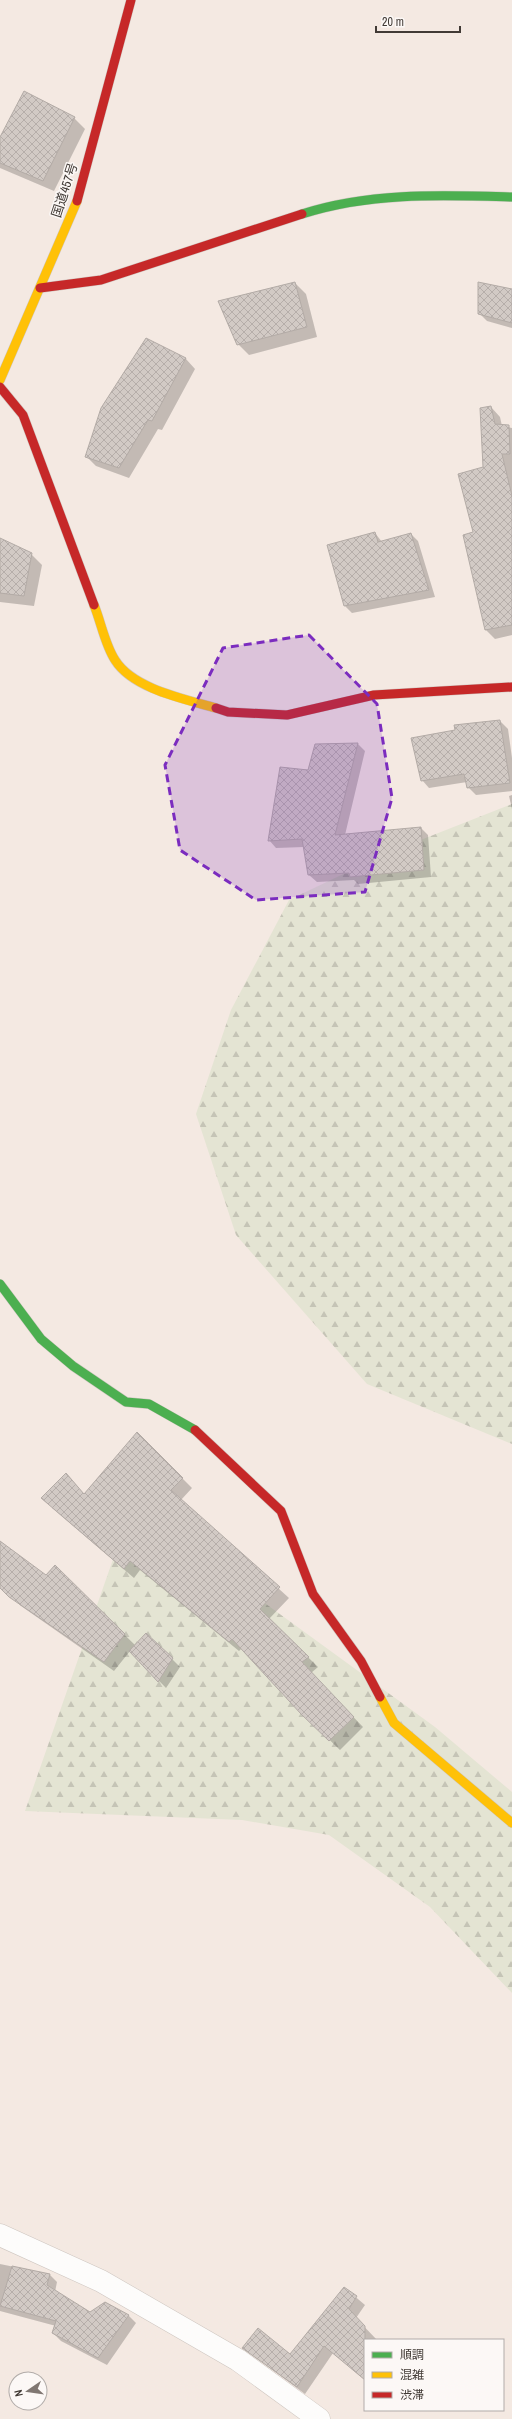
<svg xmlns="http://www.w3.org/2000/svg" width="512" height="2419" font-family="'Archivo Narrow','Noto Sans JP',sans-serif">
	<defs>
		<pattern id="forest-firs" width="22" height="20" patternUnits="userSpaceOnUse"><rect width="22" height="20" fill="#e4e4d3"/><path d="M5 1l3.5 6h-7zM16 11l3.5 6h-7z" fill="#c5c4b6"/></pattern>
		<pattern id="building-cross-hatch" width="8" height="8" patternUnits="userSpaceOnUse"><rect width="8" height="8" fill="#d2cac5"/><path d="M0 0l8 8M0 8l8-8" fill="none" stroke="#b6aeaa"/></pattern>
	</defs>
	<rect width="100%" height="100%" fill="#f4e9e2"/>
	<!-- forest -->
	<g fill="url(#forest-firs)">
		<polygon points="512,804 512,1444 367,1384 236,1235 196,1114 231,1010 289,900 385,854"/>
		<polygon points="125,1525 248,1591 435,1727 512,1792 512,1993 430,1907 329,1835 242,1820 25,1811"/>
	</g>
	<!-- shadow -->
	<g fill="#0003">
		<polygon points="74,118 85,129 54,191 0,168 0,140"/>
		<polygon points="295,283 306,294 317,337 249,355 238,344"/>
		<polygon points="512,290 512,328 487,321 479,313"/>
		<polygon points="147,339 186,359 195,369 162,430 158,429 129,478 96,466 86,456"/>
		<polygon points="491,407 500,417 502,426 512,428 512,635 495,639 486,630 474,533"/>
		<polygon points="375,533 382,542 411,534 418,541 435,597 352,613 345,606 328,546"/>
		<polygon points="0,539 31,554 42,565 34,606 0,602"/>
		<polygon points="500,721 508,729 512,758 512,791 476,795 468,787 467,782 429,788 422,780"/>
		<polygon points="358,744 365,751 345,835 421,828 428,835 431,877 358,884 354,880 317,882 309,875 304,847 276,848 269,840 309,771 315,745"/>
		<polygon points="512,795 512,809 509,796"/>
		<polygon points="137,1433 192,1488 181,1500 289,1598 269,1619 318,1667 311,1673 363,1727 340,1750 313,1724 242,1648 239,1651 140,1570 134,1578 52,1508 66,1475 85,1495"/>
		<polygon points="0,1543 47,1577 55,1567 136,1646 172,1659 180,1667 166,1688 130,1651 114,1671 21,1606 0,1587"/>
		<polygon points="0,2264 49,2274 57,2282 55,2292 90,2313 128,2315 136,2323 107,2365 61,2341 53,2333 56,2326 0,2311"/>
		<polygon points="345,2288 365,2305 356,2318 377,2340 365,2340 365,2380 333,2353 305,2394 243,2348 290,2355"/>
	</g>
	<!-- building -->
	<g fill="url(#building-cross-hatch)" stroke="#b3aba6">
		<polygon points="24,91 75,117 43,181 0,163 0,137"/>
		<polygon points="295,282 307,327 237,345 218,301"/>
		<polygon points="478,282 512,289 512,323 478,314"/>
		<polygon points="146,338 186,358 152,421 148,420 119,468 85,457 101,408"/>
		<polygon points="491,406 495,424 509,425 510,454 502,454 512,496 512,625 485,630 463,535 473,532 458,474 483,467 480,408"/>
		<polygon points="375,532 378,542 411,533 429,590 344,606 327,545"/>
		<polygon points="0,538 32,553 24,596 0,593"/>
		<polygon points="500,720 510,783 467,788 464,774 421,781 411,738 455,730 454,725"/>
		<polygon points="358,743 335,835 421,827 424,870 350,877 349,873 308,875 302,839 268,841 280,767 308,770 315,744"/>
		<polygon points="137,1432 183,1478 171,1490 280,1587 260,1609 309,1657 302,1662 354,1717 329,1741 301,1714 232,1639 229,1642 130,1561 124,1569 41,1498 66,1473 84,1494"/>
		<polygon points="0,1541 46,1575 55,1565 125,1634 104,1662 9,1597 0,1588"/>
		<polygon points="146,1633 173,1658 158,1682 129,1651"/>
		<polygon points="12,2266 50,2274 47,2285 90,2312 105,2302 129,2315 98,2358 52,2333 56,2321 0,2306"/>
		<polygon points="344,2287 357,2296 349,2309 365,2326 365,2380 324,2346 297,2387 242,2348 258,2328 290,2354"/>
	</g>
	<g fill="none" stroke-linecap="round" stroke-linejoin="round">
		<!-- street casing -->
		<g stroke="#cec6c0" stroke-width="23">
			<polyline id="street" points="0,2235 101,2281 238,2360 319,2419"/>
		</g>
		<!-- fast casing -->
		<g stroke="#cec6c0" stroke-width="10">
			<g id="fast">
				<path d="M 302,214 C 370,192 442,195 512,197"/>
				<polyline points="0,1284 41,1339 73,1366 126,1402 149,1404 195,1430"/>
			</g>
		</g>
		<!-- slow casing -->
		<g stroke="#cec6c0" stroke-width="10">
			<g id="slow">
				<polyline points="0,380 77,201"/>
				<path d="M 94,605 C 101,622 105,645 115,660 C 133,689 185,699 216,708"/>
				<polyline points="380,1697 394,1723 512,1823"/>
			</g>
		</g>
		<!-- jam casing -->
		<g stroke="#cec6c0" stroke-width="10">
			<g id="jam">
				<polyline points="77,201 131,0"/>
				<polyline points="40,288 101,280 302,214"/>
				<polyline points="0,387 23,415 94,605"/>
				<polyline points="216,708 228,712 287,715 374,695 512,687"/>
				<polyline points="195,1430 281,1511 313,1594 361,1661 380,1697"/>
			</g>
		</g>
		<!-- street -->
		<use href="#street" stroke="#fdfcfb" stroke-width="22"/>
		<!-- fast -->
		<use href="#fast" stroke="#4caf50" stroke-width="9"/>
		<!-- slow -->
		<use href="#slow" stroke="#ffc107" stroke-width="9"/>
		<!-- jam -->
		<use href="#jam" stroke="#c62828" stroke-width="9"/>
	</g>
	<!-- marked area -->
	<path fill="#7b2cbf" fill-opacity="0.2" stroke="#7b2cbf" stroke-width="3" stroke-dasharray="8 5" stroke-linejoin="round" d="M 309,635 L 377,704 L 392,798 L 365,892 L 256,900 L 180,850 L 165,765 L 223,648 Z"/>
	<g text-anchor="middle" stroke-width="3" stroke-linejoin="round" paint-order="stroke">
		<!-- street labels -->
		<g font-size="13" fill="#413a35" stroke="#fcf8f6">
			<text transform="translate(64 190) rotate(-72)" y="5">国道457号</text>
		</g>
	</g>
	<!-- legend -->
	<rect x="364" y="2339" width="140" height="72" fill="#fcf8f6" stroke="#b1aca9"/>
	<rect x="372" y="2352" width="20" height="6" fill="#4caf50" stroke="#b1aca9"/>
	<text x="400" y="2359" font-size="12" fill="#413a35">順調</text>
	<rect x="372" y="2372" width="20" height="6" fill="#ffc107" stroke="#b1aca9"/>
	<text x="400" y="2379" font-size="12" fill="#413a35">混雑</text>
	<rect x="372" y="2392" width="20" height="6" fill="#c62828" stroke="#b1aca9"/>
	<text x="400" y="2399" font-size="12" fill="#413a35">渋滞</text>
	<!-- north arrow -->
	<g transform="translate(28 2391) rotate(257)"><circle r="19" fill="#fcf8f6" stroke="#b1aca9"/>
	<path d="M0-3L7 15L0 10L-7 15Z" fill="#807772"/>
	<text y="-6" font-size="11" font-weight="bold" text-anchor="middle" fill="#413a35">N</text>
	</g>
	<!-- scale -->
	<path d="M376 26v6h84v-6" fill="none" stroke="#413a35" stroke-width="2"/>
	<text x="382" y="26" font-size="12" fill="#413a35" stroke="#fcf8f6" stroke-width="3" paint-order="stroke">20 m</text>
</svg>
